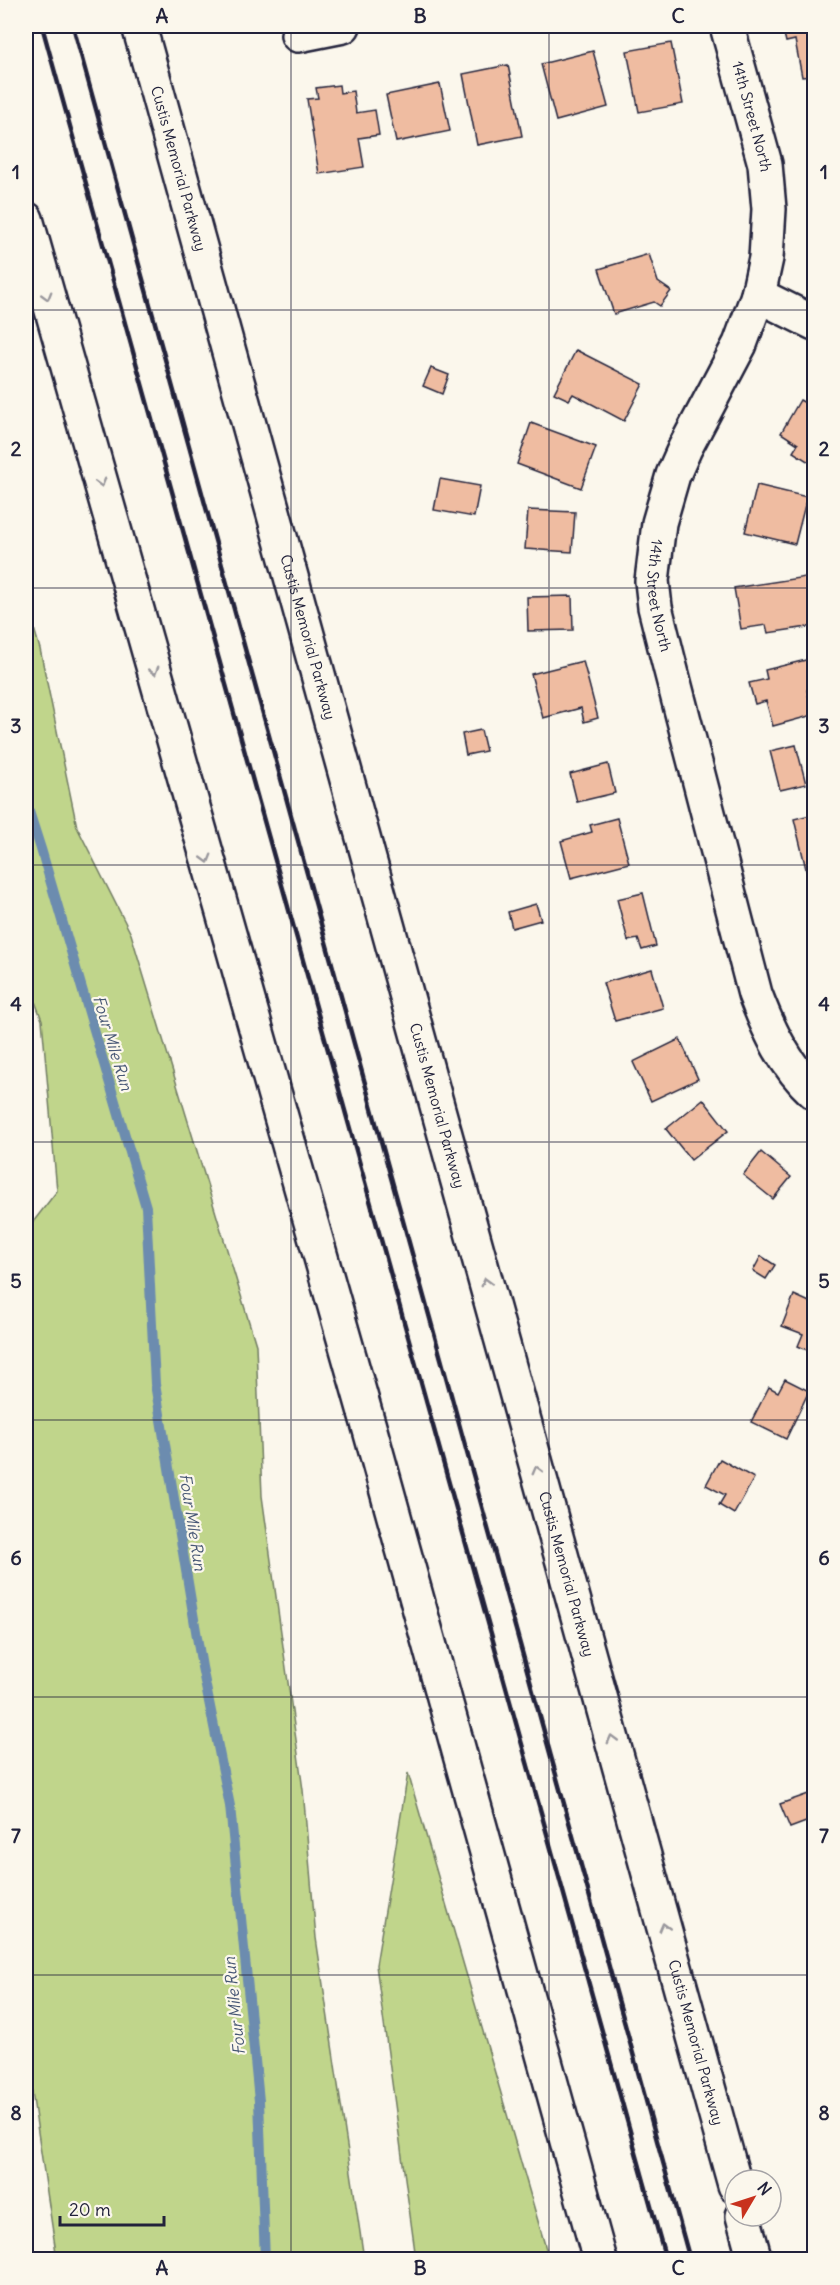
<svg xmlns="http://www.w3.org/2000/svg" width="840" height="2285" font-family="Delius,sans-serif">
	<rect width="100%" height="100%" fill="#fbf7ec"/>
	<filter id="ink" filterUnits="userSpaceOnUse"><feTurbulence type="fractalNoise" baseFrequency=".0167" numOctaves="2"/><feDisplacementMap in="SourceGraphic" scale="12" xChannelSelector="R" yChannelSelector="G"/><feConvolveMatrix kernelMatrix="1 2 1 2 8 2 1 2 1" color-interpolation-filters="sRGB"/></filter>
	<g filter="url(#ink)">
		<!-- green -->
		<g fill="#c0d58b" stroke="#717c63" stroke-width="1.5">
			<polygon points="26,601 40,649 77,827 131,934 256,1345 262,1496 303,1790 316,1938 364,2259 57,2259 26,2052 26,1231 57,1191 42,1020 26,978"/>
			<polygon points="408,1773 549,2259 416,2259 376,1965"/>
		</g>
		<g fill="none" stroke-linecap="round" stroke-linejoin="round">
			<!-- stream -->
			<polyline stroke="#6c8caf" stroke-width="10" points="26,802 41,849 146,1207 155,1384 202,1667 230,1806 259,2101 265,2260"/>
		</g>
		<!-- building -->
		<g fill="#efbca1" stroke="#22223b" stroke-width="1.5">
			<polygon points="782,26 814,26 814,95 811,76 802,77 795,40 786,42"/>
			<polygon points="671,43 683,104 639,112 627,51"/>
			<polygon points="593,51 608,107 556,121 541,64"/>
			<polygon points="508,65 522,136 477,145 463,74"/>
			<polygon points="440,84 450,131 396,142 386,95"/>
			<polygon points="339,85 340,93 353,91 356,113 375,110 379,135 359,138 364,167 319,174 307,99 318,98 316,88"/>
			<polygon points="649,254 658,282 671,291 660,306 654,302 614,314 599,269"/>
			<polygon points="576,350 643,384 624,421 573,394 569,400 554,393"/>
			<polygon points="431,368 449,375 442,394 423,386"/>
			<polygon points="800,400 814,408 814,460 812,464 793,452 798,444 781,433"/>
			<polygon points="531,423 596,447 581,488 517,464"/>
			<polygon points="440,479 480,486 474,517 434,510"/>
			<polygon points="757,485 807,497 795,544 745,532"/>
			<polygon points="528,510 575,512 572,552 525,549"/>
			<polygon points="812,576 814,605 811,605 814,626 768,633 766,625 741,629 734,588"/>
			<polygon points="572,596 573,630 528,631 527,597"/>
			<polygon points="814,658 814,688 807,690 813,715 773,726 766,701 755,704 749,683 767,679 765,670"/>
			<polygon points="583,661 598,718 584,722 581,708 543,718 531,674"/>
			<polygon points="481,730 486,751 466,755 462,734"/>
			<polygon points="796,745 806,784 780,790 770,751"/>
			<polygon points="608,764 615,793 577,802 570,774"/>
			<polygon points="814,814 814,871 807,873 794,819"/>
			<polygon points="617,818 629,863 571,878 561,841 592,832 590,825"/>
			<polygon points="643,893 656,946 642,950 638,939 628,941 617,899"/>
			<polygon points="536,904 541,920 512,928 508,912"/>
			<polygon points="652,969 663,1008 615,1021 603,983"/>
			<polygon points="680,1039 698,1079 651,1101 633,1062"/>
			<polygon points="703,1099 728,1131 691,1160 666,1129"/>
			<polygon points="761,1152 791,1177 773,1199 743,1175"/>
			<polygon points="761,1256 775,1265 766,1279 753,1271"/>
			<polygon points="794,1295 814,1304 814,1353 798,1346 803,1334 782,1326"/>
			<polygon points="785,1379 809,1391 786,1439 751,1422 769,1387 778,1392"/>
			<polygon points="720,1459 754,1478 734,1514 719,1505 725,1495 706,1485"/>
			<polygon points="814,1792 814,1819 790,1828 780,1804"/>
		</g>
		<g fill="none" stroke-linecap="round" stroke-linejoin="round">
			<!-- minor casing -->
			<g stroke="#22223b" stroke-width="38">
				<g id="minor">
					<path id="s1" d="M 727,26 L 765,164 L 769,209 L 766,258 L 758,295 L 740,344 L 685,448 L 673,475 L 659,523 L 652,581 L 655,607 L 668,659 L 755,994 C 769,1031 785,1065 814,1092"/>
					<polyline points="298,35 343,26"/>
					<polyline points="758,295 814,323"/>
				</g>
			</g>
			<!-- highway casing -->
			<g stroke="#22223b" stroke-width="38">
				<g id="highway">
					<path id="s2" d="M 139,26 L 735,2185"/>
					<polyline points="26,219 370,1430 600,2260"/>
					<polyline points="743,2216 755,2260"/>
				</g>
			</g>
			<!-- minor -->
			<use href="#minor" stroke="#fbf7ec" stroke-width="33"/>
			<!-- highway -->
			<use href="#highway" stroke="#fbf7ec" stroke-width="33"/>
			<!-- rail -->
			<g stroke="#22223b" stroke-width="4.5">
				<polyline points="42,26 666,2260"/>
				<polyline points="73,26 690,2260"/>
			</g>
		</g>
		<!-- one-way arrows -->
		<defs><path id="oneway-chevron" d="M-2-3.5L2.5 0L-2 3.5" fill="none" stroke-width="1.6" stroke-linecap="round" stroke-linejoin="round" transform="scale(1.5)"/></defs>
		<g stroke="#99979c">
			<use href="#oneway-chevron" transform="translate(47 296) rotate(74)"/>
			<use href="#oneway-chevron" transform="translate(101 483) rotate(74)"/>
			<use href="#oneway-chevron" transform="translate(154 671) rotate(74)"/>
			<use href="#oneway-chevron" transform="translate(207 859) rotate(74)"/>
			<use href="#oneway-chevron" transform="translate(486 1282) rotate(-105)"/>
			<use href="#oneway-chevron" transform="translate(537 1470) rotate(-105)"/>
			<use href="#oneway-chevron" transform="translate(612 1739) rotate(-105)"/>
			<use href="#oneway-chevron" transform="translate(664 1927) rotate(-105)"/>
		</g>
	</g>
	<!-- grid -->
	<path fill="none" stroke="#22223b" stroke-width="1.5" stroke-opacity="0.55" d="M 291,26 L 291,2260M 549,26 L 549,2260M 26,310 L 814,310M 26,588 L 814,588M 26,865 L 814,865M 26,1142 L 814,1142M 26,1420 L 814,1420M 26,1697 L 814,1697M 26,1975 L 814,1975"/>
	<g text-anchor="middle" stroke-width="4.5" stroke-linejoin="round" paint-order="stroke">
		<!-- street labels -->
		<g font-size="15" fill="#22223b" stroke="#fbf7ec">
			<text dy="5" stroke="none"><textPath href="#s1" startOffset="94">14th Street North</textPath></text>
			<text dy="5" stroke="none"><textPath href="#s2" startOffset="148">Custis Memorial Parkway</textPath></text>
			<text dy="5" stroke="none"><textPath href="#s1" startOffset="598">14th Street North</textPath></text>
			<text dy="5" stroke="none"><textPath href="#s2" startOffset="634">Custis Memorial Parkway</textPath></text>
			<text dy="5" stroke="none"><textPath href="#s2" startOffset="1120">Custis Memorial Parkway</textPath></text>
			<text dy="5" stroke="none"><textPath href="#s2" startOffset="1606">Custis Memorial Parkway</textPath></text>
			<text dy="5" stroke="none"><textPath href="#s2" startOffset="2092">Custis Memorial Parkway</textPath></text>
		</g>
		<!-- water labels -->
		<g font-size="16" font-style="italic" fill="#475775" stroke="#fbf7ec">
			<text transform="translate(113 1043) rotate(73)" y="6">Four Mile Run</text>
			<text transform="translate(193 1522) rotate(81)" y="6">Four Mile Run</text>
			<text transform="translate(234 2006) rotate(-96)" y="6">Four Mile Run</text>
		</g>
	</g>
	<!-- margin -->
	<rect width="840" height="2285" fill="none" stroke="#fbf7ec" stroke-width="66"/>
	<!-- north arrow -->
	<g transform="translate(753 2198) rotate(51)"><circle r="28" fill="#fbf7ec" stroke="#a4a2a5" stroke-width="1.5"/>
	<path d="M0-4.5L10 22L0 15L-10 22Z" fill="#c8321e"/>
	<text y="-9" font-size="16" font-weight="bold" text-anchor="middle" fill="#22223b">N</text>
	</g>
	<!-- scale -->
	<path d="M60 2216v9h104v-9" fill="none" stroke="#22223b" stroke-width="3"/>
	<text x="69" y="2216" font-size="18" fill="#22223b" stroke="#fbf7ec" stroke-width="4.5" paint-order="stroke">20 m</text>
	<rect x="33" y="33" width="774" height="2219" fill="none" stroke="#22223b" stroke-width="2"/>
	<g font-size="20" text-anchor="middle" font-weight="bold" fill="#22223b">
		<text x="162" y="23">A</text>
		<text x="420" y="23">B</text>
		<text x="678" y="23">C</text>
		<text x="16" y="179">1</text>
		<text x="824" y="179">1</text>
		<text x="16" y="456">2</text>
		<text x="824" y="456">2</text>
		<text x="16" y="733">3</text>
		<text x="824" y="733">3</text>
		<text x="16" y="1011">4</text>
		<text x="824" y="1011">4</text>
		<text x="16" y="1288">5</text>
		<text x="824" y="1288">5</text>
		<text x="16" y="1565">6</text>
		<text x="824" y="1565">6</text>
		<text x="16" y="1843">7</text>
		<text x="824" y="1843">7</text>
		<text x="16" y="2120">8</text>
		<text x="824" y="2120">8</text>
		<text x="162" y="2275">A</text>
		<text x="420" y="2275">B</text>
		<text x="678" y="2275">C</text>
	</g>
</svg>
